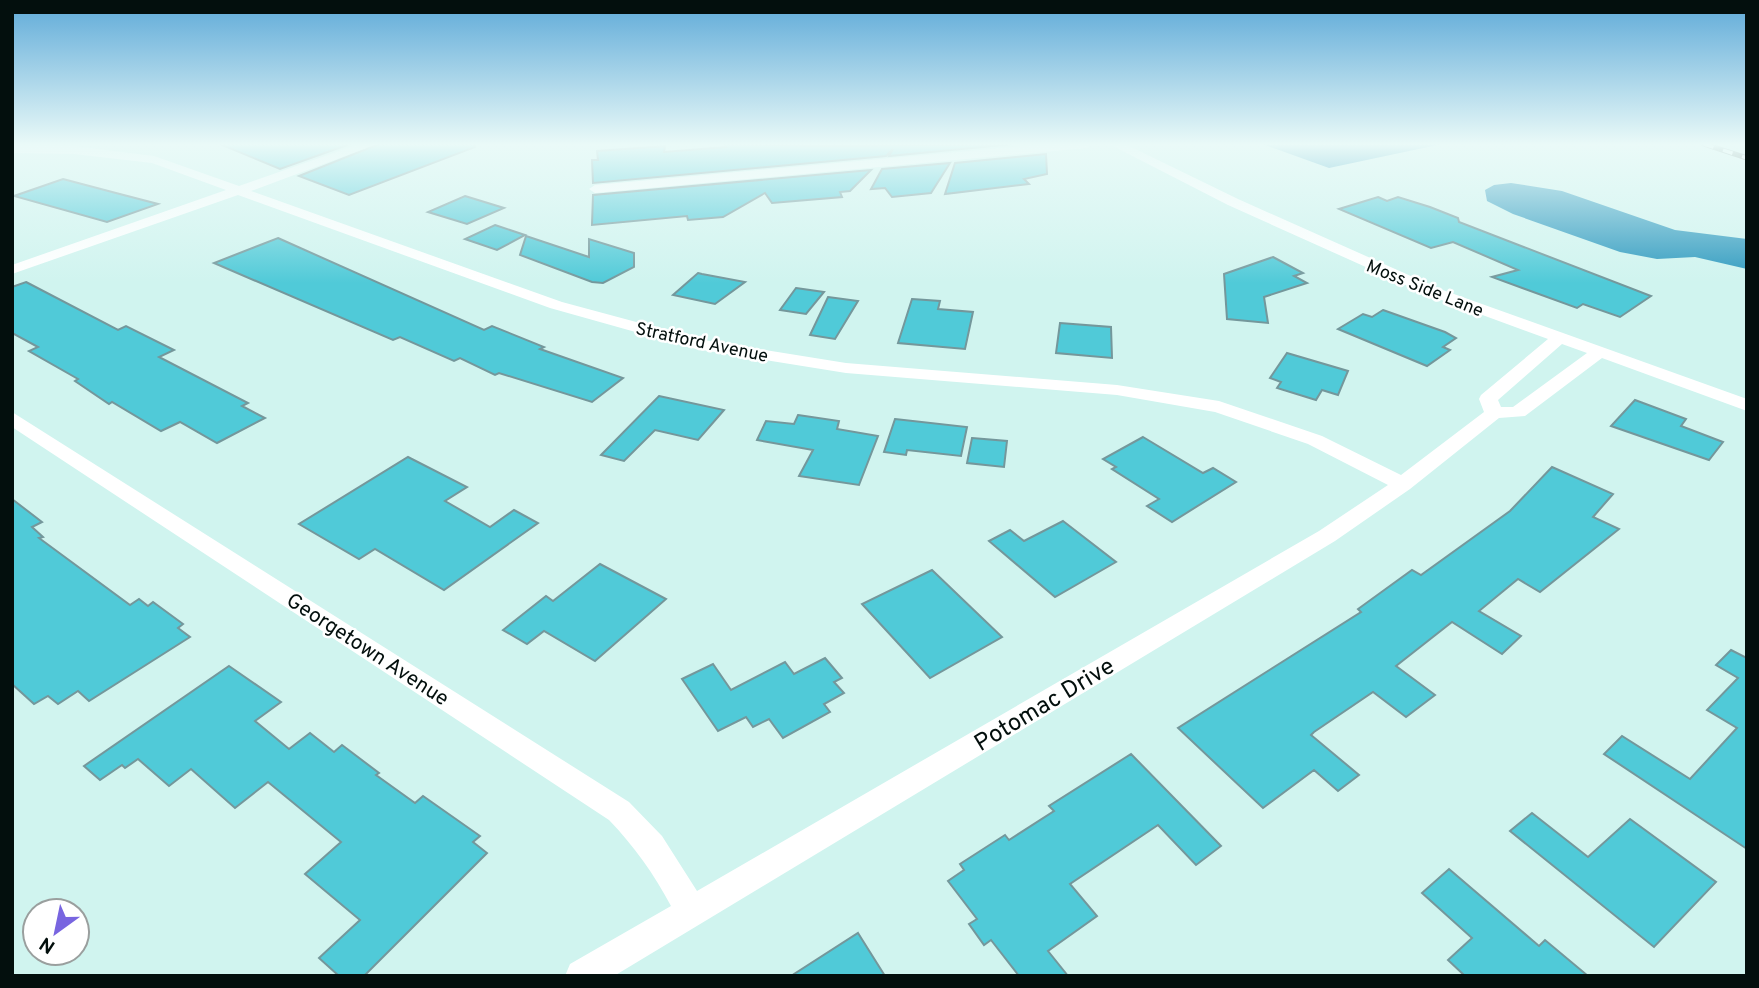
<svg xmlns="http://www.w3.org/2000/svg" width="1759" height="988" font-family="Overpass,sans-serif">
	<rect width="100%" height="100%" fill="#d0f4ef"/>
	<!-- water -->
	<g fill="#2f9abf">
		<polygon points="1262,144 1442,144 1329,168"/>
		<polygon points="1511,183 1562,191 1675,230 1747,239 1747,269 1695,257 1657,259 1620,252 1513,214 1487,201 1485,190 1494,185"/>
	</g>
	<!-- building -->
	<g fill="#50cad8" stroke="#74979b" stroke-width="2">
		<polygon points="220,144 350,144 280,169"/>
		<polygon points="379,144 474,144 475,147 349,195 299,176"/>
		<polygon points="725,144 825,146 1013,144 889,156 893,149 886,156 593,183 592,160 598,160 597,151 665,146 664,152 726,147"/>
		<polygon points="1046,154 1047,174 1024,179 1029,184 945,194 955,163"/>
		<polygon points="950,163 931,193 892,197 885,188 871,189 882,169"/>
		<polygon points="871,170 850,191 840,192 842,197 772,203 765,193 723,217 688,220 687,216 592,225 593,195"/>
		<polygon points="63,179 116,193 158,204 107,222 14,196"/>
		<polygon points="465,196 504,208 467,224 428,212"/>
		<polygon points="1378,197 1387,201 1398,197 1430,207 1458,218 1459,222 1651,296 1620,317 1583,304 1577,308 1492,277 1518,270 1453,242 1431,248 1339,209"/>
		<polygon points="495,225 525,235 497,250 465,239"/>
		<polygon points="526,236 589,257 589,239 634,253 634,267 603,283 592,282 520,255"/>
		<polygon points="278,238 484,330 492,326 544,347 540,349 623,378 592,402 499,373 495,375 460,358 454,361 400,337 393,340 214,263"/>
		<polygon points="1273,257 1303,273 1294,276 1307,283 1264,297 1268,323 1227,319 1224,274"/>
		<polygon points="698,273 702,274 745,282 715,304 673,295"/>
		<polygon points="26,282 118,330 126,326 174,350 159,357 248,403 242,406 265,418 217,443 180,422 161,431 112,402 109,404 75,381 78,379 29,351 38,347 12,333 12,287"/>
		<polygon points="796,288 824,292 806,314 780,310"/>
		<polygon points="828,297 858,301 835,339 810,335"/>
		<polygon points="912,299 940,301 938,309 973,312 965,349 898,343"/>
		<polygon points="1383,310 1445,332 1456,338 1443,347 1450,350 1427,366 1338,329 1363,314 1372,317"/>
		<polygon points="1060,323 1111,327 1112,358 1056,353"/>
		<polygon points="1287,353 1348,371 1338,395 1322,390 1316,400 1277,388 1281,382 1270,378"/>
		<polygon points="659,396 724,410 698,440 655,430 624,461 601,455"/>
		<polygon points="1635,400 1686,419 1681,426 1723,442 1709,460 1611,426"/>
		<polygon points="798,415 839,421 837,429 878,436 859,485 799,476 813,450 757,440 766,421 794,424"/>
		<polygon points="895,419 967,427 961,456 907,450 906,455 884,452"/>
		<polygon points="1143,437 1203,473 1213,468 1236,482 1172,522 1147,506 1159,499 1112,469 1116,467 1103,459"/>
		<polygon points="972,438 1007,441 1004,467 967,463"/>
		<polygon points="408,457 467,487 445,501 490,527 514,510 538,523 444,590 375,549 359,559 299,524"/>
		<polygon points="1552,467 1613,494 1593,517 1619,529 1540,592 1518,579 1479,611 1521,636 1502,654 1452,622 1396,666 1435,695 1406,717 1373,692 1314,732 1311,735 1359,775 1338,791 1314,770 1263,808 1178,728 1361,612 1358,609 1412,570 1421,575 1510,511"/>
		<polygon points="12,499 42,522 32,527 43,537 39,538 130,605 139,599 148,606 153,602 183,624 178,628 190,637 89,701 78,691 58,704 48,696 34,704 12,684"/>
		<polygon points="1063,521 1116,562 1055,597 989,541 1010,530 1024,541"/>
		<polygon points="600,564 666,599 595,661 544,631 527,644 503,630 546,596 553,601"/>
		<polygon points="932,570 1002,637 930,678 862,604"/>
		<polygon points="1731,650 1747,658 1747,849 1604,754 1622,736 1690,779 1737,728 1707,710 1738,678 1716,665"/>
		<polygon points="825,658 842,678 834,682 844,693 824,704 830,712 783,738 769,719 753,727 746,717 718,731 682,679 713,664 731,690 785,662 794,674"/>
		<polygon points="229,666 281,702 255,721 289,749 310,733 334,752 342,745 379,773 376,775 415,803 423,796 480,836 473,842 487,853 364,976 339,976 319,958 360,920 305,874 341,842 268,782 235,808 191,769 169,786 138,759 125,768 122,765 100,780 84,766"/>
		<polygon points="1131,754 1221,846 1196,865 1158,825 1070,884 1097,916 1048,951 1068,976 1019,976 991,940 984,945 969,924 977,919 948,881 964,870 960,864 1005,835 1009,840 1054,811 1049,806"/>
		<polygon points="1532,813 1588,857 1630,819 1716,882 1654,947 1510,831"/>
		<polygon points="1449,869 1539,946 1545,940 1588,976 1465,976 1448,960 1472,938 1422,893"/>
		<polygon points="858,933 885,976 791,976"/>
	</g>
	<g fill="none" stroke-linecap="round" stroke-linejoin="round">
		<!-- minor -->
		<g fill="#fff" fill-rule="evenodd">
			<path d="M 359,144 L 377,144 L 251,191 L 562,302 L 703,340 L 846,363 L 1117,385 L 1219,401 L 1322,436 L 1401,475 L 1484,412 L 1479,399 L 1481,395 L 1548,339 L 1428,295 L 1228,205 L 1109,144 L 1125,144 L 1238,199 L 1440,289 L 1747,399 L 1747,411 L 1602,358 L 1525,416 L 1499,418 L 1410,489 L 1335,541 L 614,976 L 565,976 L 570,964 L 671,906 C 654,874 634,846 609,820 L 12,427 L 12,412 L 629,802 L 662,836 L 697,891 L 1319,531 L 1388,485 L 1308,444 L 1215,412 L 1117,395 L 846,373 L 696,349 L 550,308 L 238,195 L 12,274 L 12,265 L 226,190 L 152,163 L 74,154 L 12,153 L 12,145 L 74,146 L 154,156 L 239,186 ZM 1562,344 L 1587,353 L 1513,407 L 1501,407 L 1498,400 Z"/>
			<polygon points="1045,144 1093,144 1087,148 595,193 589,189 595,185"/>
		</g>
		<!-- rail casing -->
		<g stroke="#364845" stroke-width="5">
			<polyline id="rail" points="1704,144 1747,158"/>
		</g>
		<!-- rail -->
		<use href="#rail" stroke="#fff" stroke-width="3.5" stroke-dasharray="10" stroke-linecap="butt"/>
	</g>
	<!-- sky -->
	<linearGradient id="sky" x2="0" y2="1"><stop stop-color="#5eaad8"/><stop offset="0.51" stop-color="#eafaf8"/><stop offset="1" stop-color="#eafaf8" stop-opacity="0"/></linearGradient>
	<rect width="1759" height="283" fill="url(#sky)"/>
	<g text-anchor="middle" stroke-width="5" stroke-linejoin="round" paint-order="stroke">
		<!-- far-street labels -->
		<g font-size="18" fill="#030f0d" stroke="#fff">
			<text transform="translate(1425 288) rotate(22)" y="6">Moss Side Lane</text>
			<text transform="translate(702 342) rotate(12)" y="6">Stratford Avenue</text>
		</g>
		<!-- street labels -->
		<g font-size="21" fill="#030f0d" stroke="#fff">
			<text transform="translate(368 649) rotate(33)" y="7">Georgetown Avenue</text>
		</g>
		<!-- near-street labels -->
		<g font-size="24" fill="#030f0d" stroke="#fff">
			<text transform="translate(1044 704) rotate(-31)" y="8">Potomac Drive</text>
		</g>
	</g>
	<!-- border -->
	<rect width="1759" height="988" fill="none" stroke="#030f0d" stroke-width="28"/>
	<!-- north arrow -->
	<g transform="translate(56 932) rotate(213)"><circle r="33" fill="#ffffff" stroke="#9a9f9e" stroke-width="2"/>
	<path d="M0-5L12 26L0 18L-12 26Z" fill="#7865e0"/>
	<text y="-10" font-size="19" font-weight="bold" text-anchor="middle" fill="#030f0d">N</text>
	</g>
</svg>
